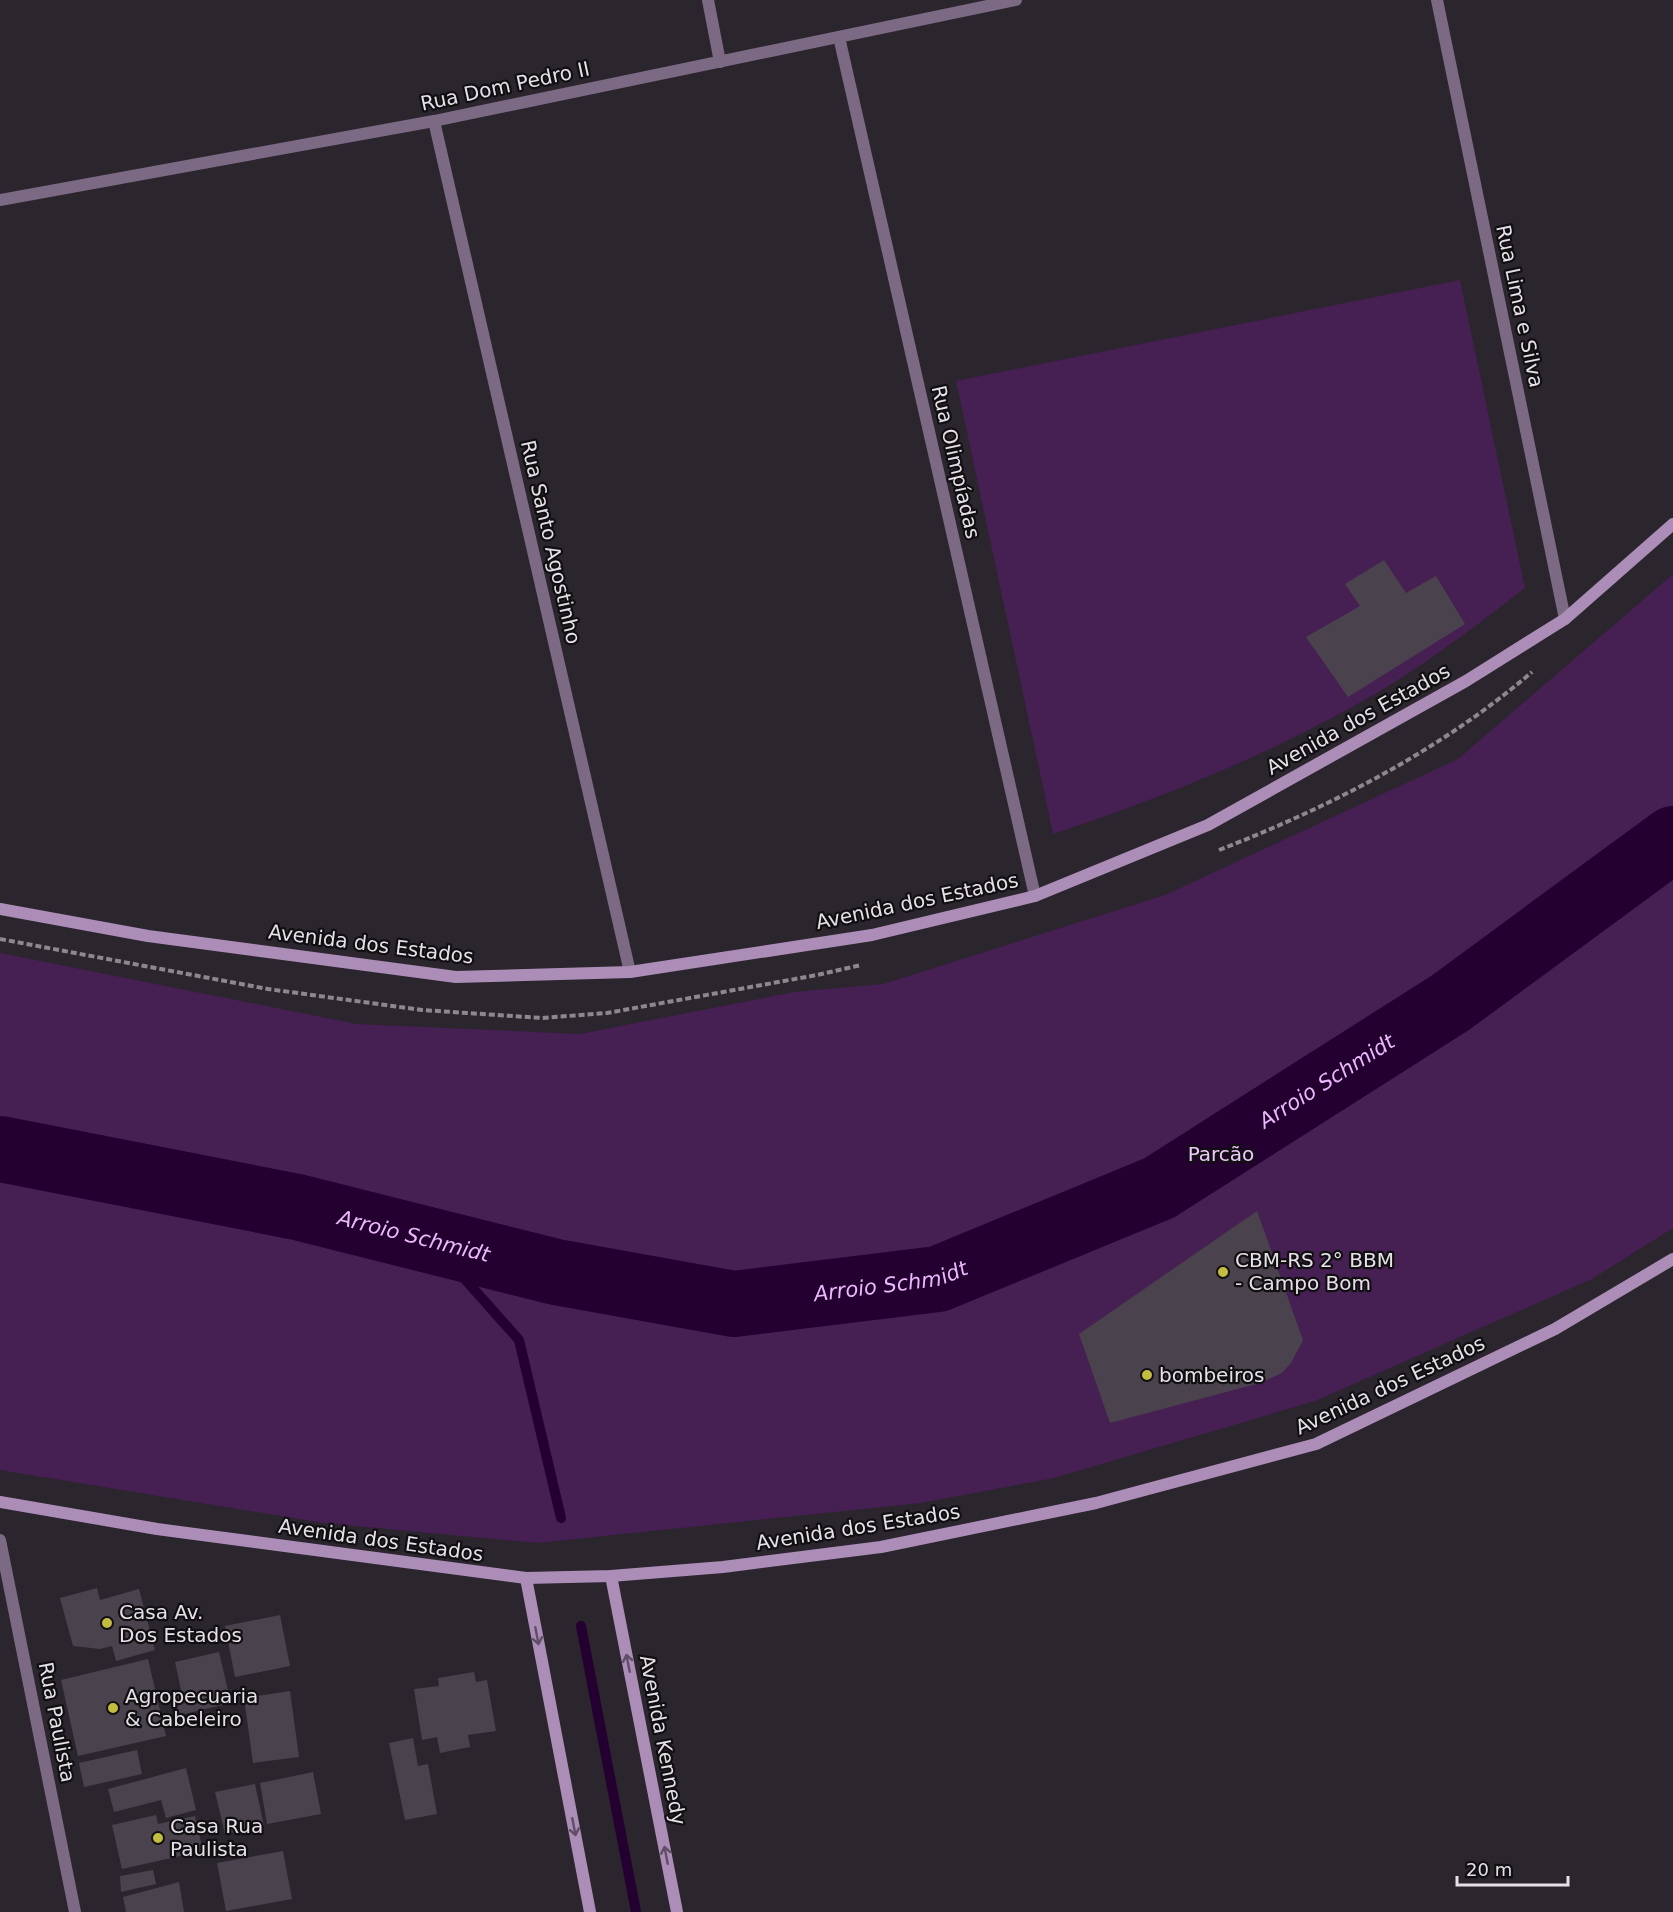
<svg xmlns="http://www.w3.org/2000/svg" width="1673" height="1912" font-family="'DejaVu Sans',sans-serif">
	<rect width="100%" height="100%" fill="#2b252e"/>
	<!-- green -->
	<g fill="#461f53">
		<path d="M 1460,280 L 1525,588 C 1470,631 1413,674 1352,707 C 1257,760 1156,800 1053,834 L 956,381 Z"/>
		<polygon points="1673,574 1673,1228 1592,1279 1315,1401 1054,1478 921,1503 537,1543 324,1523 0,1470 0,953 357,1024 580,1034 794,992 883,984 1165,895 1458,759"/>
	</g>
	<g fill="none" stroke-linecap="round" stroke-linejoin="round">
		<!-- stream -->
		<g stroke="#240030" stroke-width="10">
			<polyline points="430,1240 519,1340 561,1518"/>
			<polyline points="581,1626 636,1912"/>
		</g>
		<!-- river -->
		<path stroke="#240030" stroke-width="66" id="s1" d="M 0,1149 L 297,1207 L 556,1272 L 734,1304 L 938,1279 L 1159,1188 L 1450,1003 L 1673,839"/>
	</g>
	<!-- building -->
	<g fill="#4a434d">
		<polygon points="1384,560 1406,593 1436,576 1465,624 1348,697 1306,637 1360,606 1345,584"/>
		<polygon points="1257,1211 1303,1340 1291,1363 1282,1373 1260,1383 1110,1423 1079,1334"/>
		<polygon points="97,1588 100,1600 139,1589 155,1650 116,1661 112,1646 100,1649 73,1646 60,1598"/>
		<polygon points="280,1615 290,1666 235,1677 225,1626"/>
		<polygon points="219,1652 231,1703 176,1716 171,1692 181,1690 175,1662"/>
		<polygon points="148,1659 166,1736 78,1756 61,1680"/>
		<polygon points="474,1672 476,1682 487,1680 496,1731 468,1735 470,1747 440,1753 437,1737 422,1740 414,1689 439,1686 438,1678"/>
		<polygon points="290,1691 299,1757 253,1763 244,1698"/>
		<polygon points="413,1738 418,1766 428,1764 437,1814 405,1820 389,1743"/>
		<polygon points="137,1750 142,1774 84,1787 79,1763"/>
		<polygon points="186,1768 196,1810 166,1818 161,1800 114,1812 108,1789"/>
		<polygon points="313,1772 321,1814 267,1824 260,1783"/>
		<polygon points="255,1784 264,1826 225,1834 215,1792"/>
		<polygon points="156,1815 158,1824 195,1816 203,1851 122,1869 112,1825"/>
		<polygon points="283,1851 292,1899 226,1911 217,1863"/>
		<polygon points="153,1870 156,1884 121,1892 120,1876"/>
		<polygon points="179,1882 184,1912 126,1912 123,1897"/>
	</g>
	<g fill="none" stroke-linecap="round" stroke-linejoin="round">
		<!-- path -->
		<g stroke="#8d888f" stroke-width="4" stroke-dasharray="6 3" stroke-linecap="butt">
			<path d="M 1219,850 C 1330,807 1441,750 1532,672"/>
			<polyline points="0,939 268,989 422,1010 542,1018 607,1013 817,975 861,965"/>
		</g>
		<!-- street -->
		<g stroke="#7c6983" stroke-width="12">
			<polyline points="708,0 720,62"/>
			<polyline points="1437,0 1565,619"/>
			<polyline points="839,37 1035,896"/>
			<polyline points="434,121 630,972"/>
			<polyline points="0,200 434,121 1016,0"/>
			<polyline points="0,1540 75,1912"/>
		</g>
		<!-- secondary -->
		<g stroke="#ac8db7" stroke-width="12">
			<polyline points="0,909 148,936 456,977 630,972 872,935 1035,896 1208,825 1466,681 1565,619 1673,524"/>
			<polyline points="0,1502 157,1529 526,1578 611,1576 723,1567 881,1547 1096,1503 1316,1444 1555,1329 1673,1259"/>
			<polyline points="611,1576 677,1912"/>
			<polyline points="526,1578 590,1912"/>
		</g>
	</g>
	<!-- one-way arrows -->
	<defs><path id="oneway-shaft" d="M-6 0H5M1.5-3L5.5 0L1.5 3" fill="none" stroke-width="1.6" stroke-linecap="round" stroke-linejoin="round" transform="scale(1.5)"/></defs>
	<g stroke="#5f4e65">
		<use href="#oneway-shaft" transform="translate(537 1636) rotate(79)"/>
		<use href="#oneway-shaft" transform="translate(628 1663) rotate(-101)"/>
		<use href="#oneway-shaft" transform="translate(574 1827) rotate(79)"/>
		<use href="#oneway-shaft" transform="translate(666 1855) rotate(-101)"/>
	</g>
	<!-- markers -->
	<g fill="#c2bd3f" stroke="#120f13" stroke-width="2">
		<circle cx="1223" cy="1272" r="6"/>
		<circle cx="1147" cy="1375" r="6"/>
		<circle cx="107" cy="1623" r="6"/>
		<circle cx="113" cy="1708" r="6"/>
		<circle cx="158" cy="1838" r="6"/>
	</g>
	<g text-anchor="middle" stroke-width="4.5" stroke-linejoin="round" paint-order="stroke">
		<!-- street labels -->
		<g font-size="20" fill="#e5e1e7" stroke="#120f13">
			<text transform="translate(505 86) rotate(-12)" y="7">Rua Dom Pedro II</text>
			<text transform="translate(1520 306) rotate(78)" y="7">Rua Lima e Silva</text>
			<text transform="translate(956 462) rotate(77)" y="7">Rua Olimpíadas</text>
			<text transform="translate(551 542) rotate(77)" y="7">Rua Santo Agostinho</text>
			<text transform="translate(1358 719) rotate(-29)" y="7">Avenida dos Estados</text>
			<text transform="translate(917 901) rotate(-12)" y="7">Avenida dos Estados</text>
			<text transform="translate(371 944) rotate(7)" y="7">Avenida dos Estados</text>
			<text transform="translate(1390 1385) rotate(-25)" y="7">Avenida dos Estados</text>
			<text transform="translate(858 1527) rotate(-9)" y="7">Avenida dos Estados</text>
			<text transform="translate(381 1540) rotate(8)" y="7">Avenida dos Estados</text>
			<text transform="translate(57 1722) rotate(79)" y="7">Rua Paulista</text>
			<text transform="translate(663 1740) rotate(79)" y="7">Avenida Kennedy</text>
		</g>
		<!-- park labels -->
		<g font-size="20" fill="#eec9fb" stroke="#120f13">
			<text x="1221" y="1161">Parcão</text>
		</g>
		<!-- poi labels -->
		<g font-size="20" fill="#e5e1e7" stroke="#120f13" text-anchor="start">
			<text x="1235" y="1267">CBM-RS 2° BBM<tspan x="1235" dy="23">- Campo Bom</tspan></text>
			<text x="1159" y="1382">bombeiros</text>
			<text x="119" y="1619">Casa Av.<tspan x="119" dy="23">Dos Estados</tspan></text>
			<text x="125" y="1703">Agropecuaria<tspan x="125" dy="23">&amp; Cabeleiro</tspan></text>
			<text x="170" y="1833">Casa Rua<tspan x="170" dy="23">Paulista</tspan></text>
		</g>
		<!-- water labels -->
		<g font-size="21" font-style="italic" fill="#eab9fc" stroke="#120f13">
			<text dy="7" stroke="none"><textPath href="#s1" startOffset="1394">Arroio Schmidt</textPath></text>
			<text dy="7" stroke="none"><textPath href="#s1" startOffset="423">Arroio Schmidt</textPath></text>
			<text dy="7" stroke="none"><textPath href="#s1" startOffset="909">Arroio Schmidt</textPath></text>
		</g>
	</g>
	<!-- scale -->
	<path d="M1457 1876v9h111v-9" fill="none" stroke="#e5e1e7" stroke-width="3"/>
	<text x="1466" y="1876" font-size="18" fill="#e5e1e7" stroke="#120f13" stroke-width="4.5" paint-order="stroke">20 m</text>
</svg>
